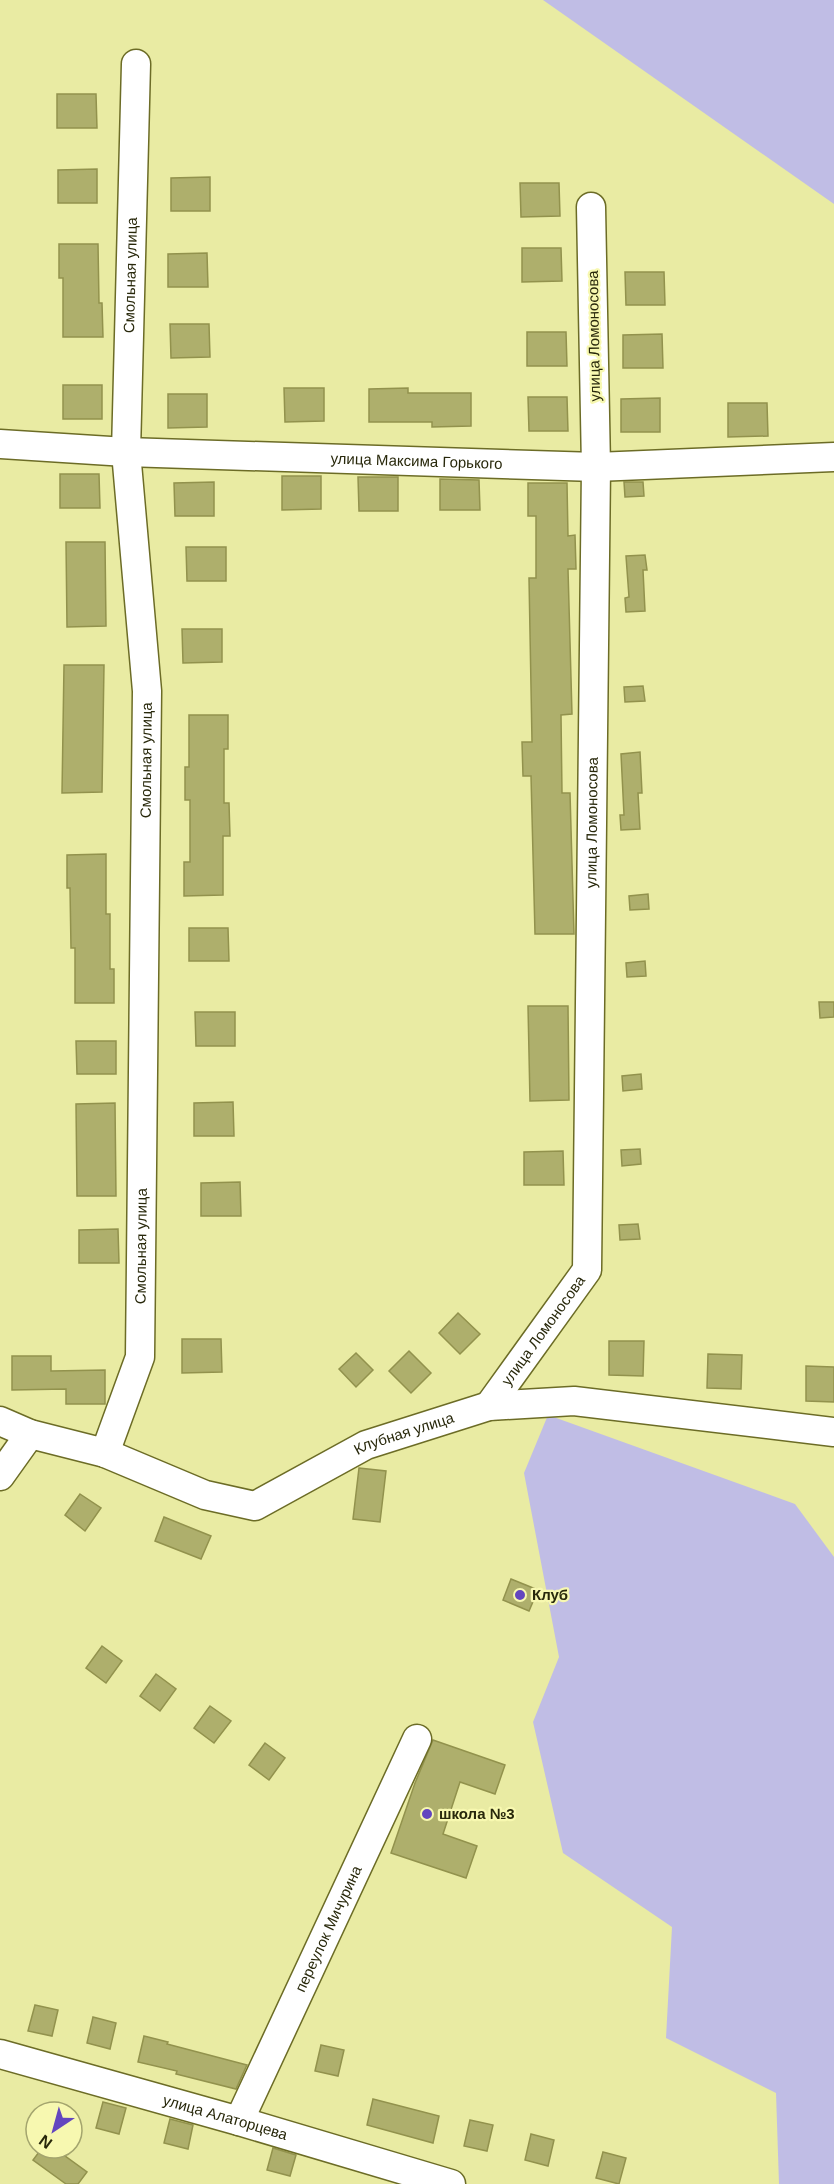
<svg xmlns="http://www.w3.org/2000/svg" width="834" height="2184" font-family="Helvetica,sans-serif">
	<rect width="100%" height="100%" fill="#e9eba3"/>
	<!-- green -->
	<g fill="#c0bde5">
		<polygon points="543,0 834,0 834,204"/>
		<polygon points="548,1415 795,1504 834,1557 834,2184 779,2184 776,2093 666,2038 672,1927 563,1853 533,1722 559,1657 524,1473"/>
	</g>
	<!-- building -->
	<g fill="#aeaf6c" stroke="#92924d" stroke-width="1.5">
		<polygon points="57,94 96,94 97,128 57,128"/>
		<polygon points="97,169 97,203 58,203 58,170"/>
		<polygon points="210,177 210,211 171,211 171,178"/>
		<polygon points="520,183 559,183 560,216 521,217"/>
		<polygon points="59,244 98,244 99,303 102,303 103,337 63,337 63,278 59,278"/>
		<polygon points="522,248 561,248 562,281 522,282"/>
		<polygon points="207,253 208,287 168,287 168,254"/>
		<polygon points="625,272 664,272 665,305 626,305"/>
		<polygon points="170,324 209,324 210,357 171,358"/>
		<polygon points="527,332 566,332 567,366 527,366"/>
		<polygon points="662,334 663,368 623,368 623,335"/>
		<rect x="63" y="385" width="39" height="34"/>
		<polygon points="284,388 324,388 324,421 285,422"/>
		<polygon points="408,388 408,393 471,393 471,426 432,427 432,422 369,422 369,389"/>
		<polygon points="168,394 207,394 207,427 168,428"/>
		<polygon points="528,397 567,397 568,431 529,431"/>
		<polygon points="660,398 660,432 621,432 621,399"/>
		<polygon points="728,403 767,403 768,436 728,437"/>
		<polygon points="60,474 99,474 100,508 60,508"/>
		<polygon points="282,476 321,476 321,509 282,510"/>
		<polygon points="358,477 398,477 398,511 359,511"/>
		<polygon points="440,479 479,480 480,510 440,510"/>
		<polygon points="214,482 214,516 175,516 174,483"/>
		<polygon points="624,482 643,482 644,496 625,497"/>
		<polygon points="528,483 567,483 568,536 575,535 576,569 568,569 572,714 561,715 562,793 570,793 574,934 535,934 531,776 523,776 522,742 532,742 529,578 536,578 536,516 528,516"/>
		<polygon points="66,542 105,542 106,626 67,627"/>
		<polygon points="186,547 226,547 226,581 187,581"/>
		<polygon points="645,555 647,570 643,570 645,611 626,612 625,598 629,597 626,556"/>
		<polygon points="182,629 222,629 222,662 183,663"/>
		<polygon points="64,665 104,665 102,792 62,793"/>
		<polygon points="643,686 645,701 625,702 624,687"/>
		<polygon points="189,715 228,715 228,749 224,749 224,803 229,803 230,836 223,836 223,895 184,896 184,862 190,862 190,800 185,800 185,767 189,767"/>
		<polygon points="640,752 642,793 638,793 640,829 621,830 620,815 624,815 621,754"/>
		<polygon points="106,854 106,914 110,914 110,969 114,969 114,1003 75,1003 75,948 71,948 70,888 67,888 67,855"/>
		<polygon points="648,894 649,909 630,910 629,896"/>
		<polygon points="189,928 228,928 229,961 189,961"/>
		<polygon points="645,961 646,976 627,977 626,963"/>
		<polygon points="819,1002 834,1002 834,1017 820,1018"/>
		<polygon points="528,1006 568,1006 569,1100 530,1101"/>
		<polygon points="195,1012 235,1012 235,1046 196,1046"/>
		<polygon points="76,1041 116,1041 116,1074 77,1074"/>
		<polygon points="641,1074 642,1089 623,1091 622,1076"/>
		<polygon points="233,1102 234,1136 194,1136 194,1103"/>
		<polygon points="115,1103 116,1196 77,1196 76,1104"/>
		<polygon points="640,1149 641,1164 622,1166 621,1150"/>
		<polygon points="563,1151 564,1185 524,1185 524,1152"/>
		<polygon points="240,1182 241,1216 201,1216 201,1183"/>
		<polygon points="638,1224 640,1239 620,1240 619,1225"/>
		<polygon points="118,1229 119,1263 79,1263 79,1230"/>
		<polygon points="458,1313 480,1334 460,1354 439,1333"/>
		<polygon points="182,1339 221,1339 222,1372 182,1373"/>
		<polygon points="609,1341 644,1341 643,1376 609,1375"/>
		<polygon points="409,1351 431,1373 411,1393 389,1371"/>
		<polygon points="356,1353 373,1370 356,1387 339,1369"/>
		<polygon points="708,1354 742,1355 741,1389 707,1388"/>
		<polygon points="12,1356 51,1356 51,1371 105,1370 105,1404 66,1404 66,1389 12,1390"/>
		<polygon points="806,1366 834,1367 834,1402 806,1401"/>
		<polygon points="359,1468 386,1471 380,1522 353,1519"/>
		<polygon points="80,1494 101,1508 85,1531 65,1515"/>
		<polygon points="164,1517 211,1536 201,1559 155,1541"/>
		<polygon points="511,1579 538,1590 529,1611 503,1600"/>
		<polygon points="102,1646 122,1661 106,1683 86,1668"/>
		<polygon points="156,1674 176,1689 160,1711 140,1696"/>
		<polygon points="210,1706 231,1721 214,1743 194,1728"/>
		<polygon points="433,1740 505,1765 495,1794 460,1782 443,1834 477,1846 466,1878 391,1853 415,1783"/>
		<polygon points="265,1743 285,1758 269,1780 249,1765"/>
		<polygon points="35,2005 58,2010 52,2036 28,2031"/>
		<polygon points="93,2017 116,2023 110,2049 87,2043"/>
		<polygon points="144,2036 168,2042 167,2044 247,2065 246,2067 236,2089 176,2074 177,2071 138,2062"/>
		<polygon points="321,2045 344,2050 338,2076 315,2071"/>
		<polygon points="373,2099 439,2116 433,2143 367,2125"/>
		<polygon points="103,2102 126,2108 119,2134 96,2128"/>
		<polygon points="170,2119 193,2125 188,2149 164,2143"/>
		<polygon points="470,2120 493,2125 487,2151 464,2146"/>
		<polygon points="531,2134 554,2140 548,2166 525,2160"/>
		<polygon points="42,2148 54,2148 87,2172 78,2184 66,2184 33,2160"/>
		<polygon points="273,2148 296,2155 290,2176 267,2170"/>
		<polygon points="603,2152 626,2158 619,2184 596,2178"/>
	</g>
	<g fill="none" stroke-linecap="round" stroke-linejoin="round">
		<!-- minor casing -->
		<g stroke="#6c6c26" stroke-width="31">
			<g id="minor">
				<path id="s1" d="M 0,444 L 126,452 L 596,467 L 834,457"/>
				<path id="s2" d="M 489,1406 L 587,1270 L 596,467 L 591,207"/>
				<path id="s3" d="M 0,1421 L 30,1434 L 105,1453 L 205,1495 L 255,1506 L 366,1445 L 489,1406 L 574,1401 L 834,1432"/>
				<path id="s4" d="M 105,1453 L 140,1357 L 147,691 L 126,452 L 136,64"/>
				<polyline points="0,1476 30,1434"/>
				<path id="s5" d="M 0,2054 L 239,2121 L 451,2184"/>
				<path id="s6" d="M 239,2121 L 417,1739"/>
			</g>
		</g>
		<!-- minor -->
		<use href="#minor" stroke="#fff" stroke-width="28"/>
	</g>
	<!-- markers -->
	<g fill="#6346bf" stroke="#f7f8b0" stroke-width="2">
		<circle cx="520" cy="1595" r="6"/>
		<circle cx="427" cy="1814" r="6"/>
	</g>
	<g text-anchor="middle" stroke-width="4.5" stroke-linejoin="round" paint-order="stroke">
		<!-- street labels -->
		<g font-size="15" fill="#28280b" stroke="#f7f8b0">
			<text dy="5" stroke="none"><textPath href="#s4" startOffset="1185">Смольная улица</textPath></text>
			<text transform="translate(594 336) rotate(-91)" y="5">улица Ломоносова</text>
			<text dy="5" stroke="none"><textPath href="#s1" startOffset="417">улица Максима Горького</textPath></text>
			<text dy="5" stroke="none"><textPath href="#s4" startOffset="699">Смольная улица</textPath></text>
			<text dy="5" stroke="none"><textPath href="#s2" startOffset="615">улица Ломоносова</textPath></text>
			<text dy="5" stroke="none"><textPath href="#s4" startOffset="213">Смольная улица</textPath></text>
			<text dy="5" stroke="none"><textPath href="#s2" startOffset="93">улица Ломоносова</textPath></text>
			<text dy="5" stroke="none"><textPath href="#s3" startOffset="436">Клубная улица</textPath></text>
			<text dy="5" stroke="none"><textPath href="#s6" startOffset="212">переулок Мичурина</textPath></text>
			<text dy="5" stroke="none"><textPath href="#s5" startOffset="234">улица Алаторцева</textPath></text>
		</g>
		<!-- poi labels -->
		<g font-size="15" font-weight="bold" fill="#28280b" stroke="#f7f8b0" text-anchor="start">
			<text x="532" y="1600">Клуб</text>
			<text x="439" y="1819">школа №3</text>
		</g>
	</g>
	<!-- north arrow -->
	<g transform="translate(54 2130) rotate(216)"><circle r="28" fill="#f7f8b0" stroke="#a4a56e" stroke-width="1.5"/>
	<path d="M0-4.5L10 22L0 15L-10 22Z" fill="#6346bf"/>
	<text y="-9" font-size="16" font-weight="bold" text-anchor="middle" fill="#28280b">N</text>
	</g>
</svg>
